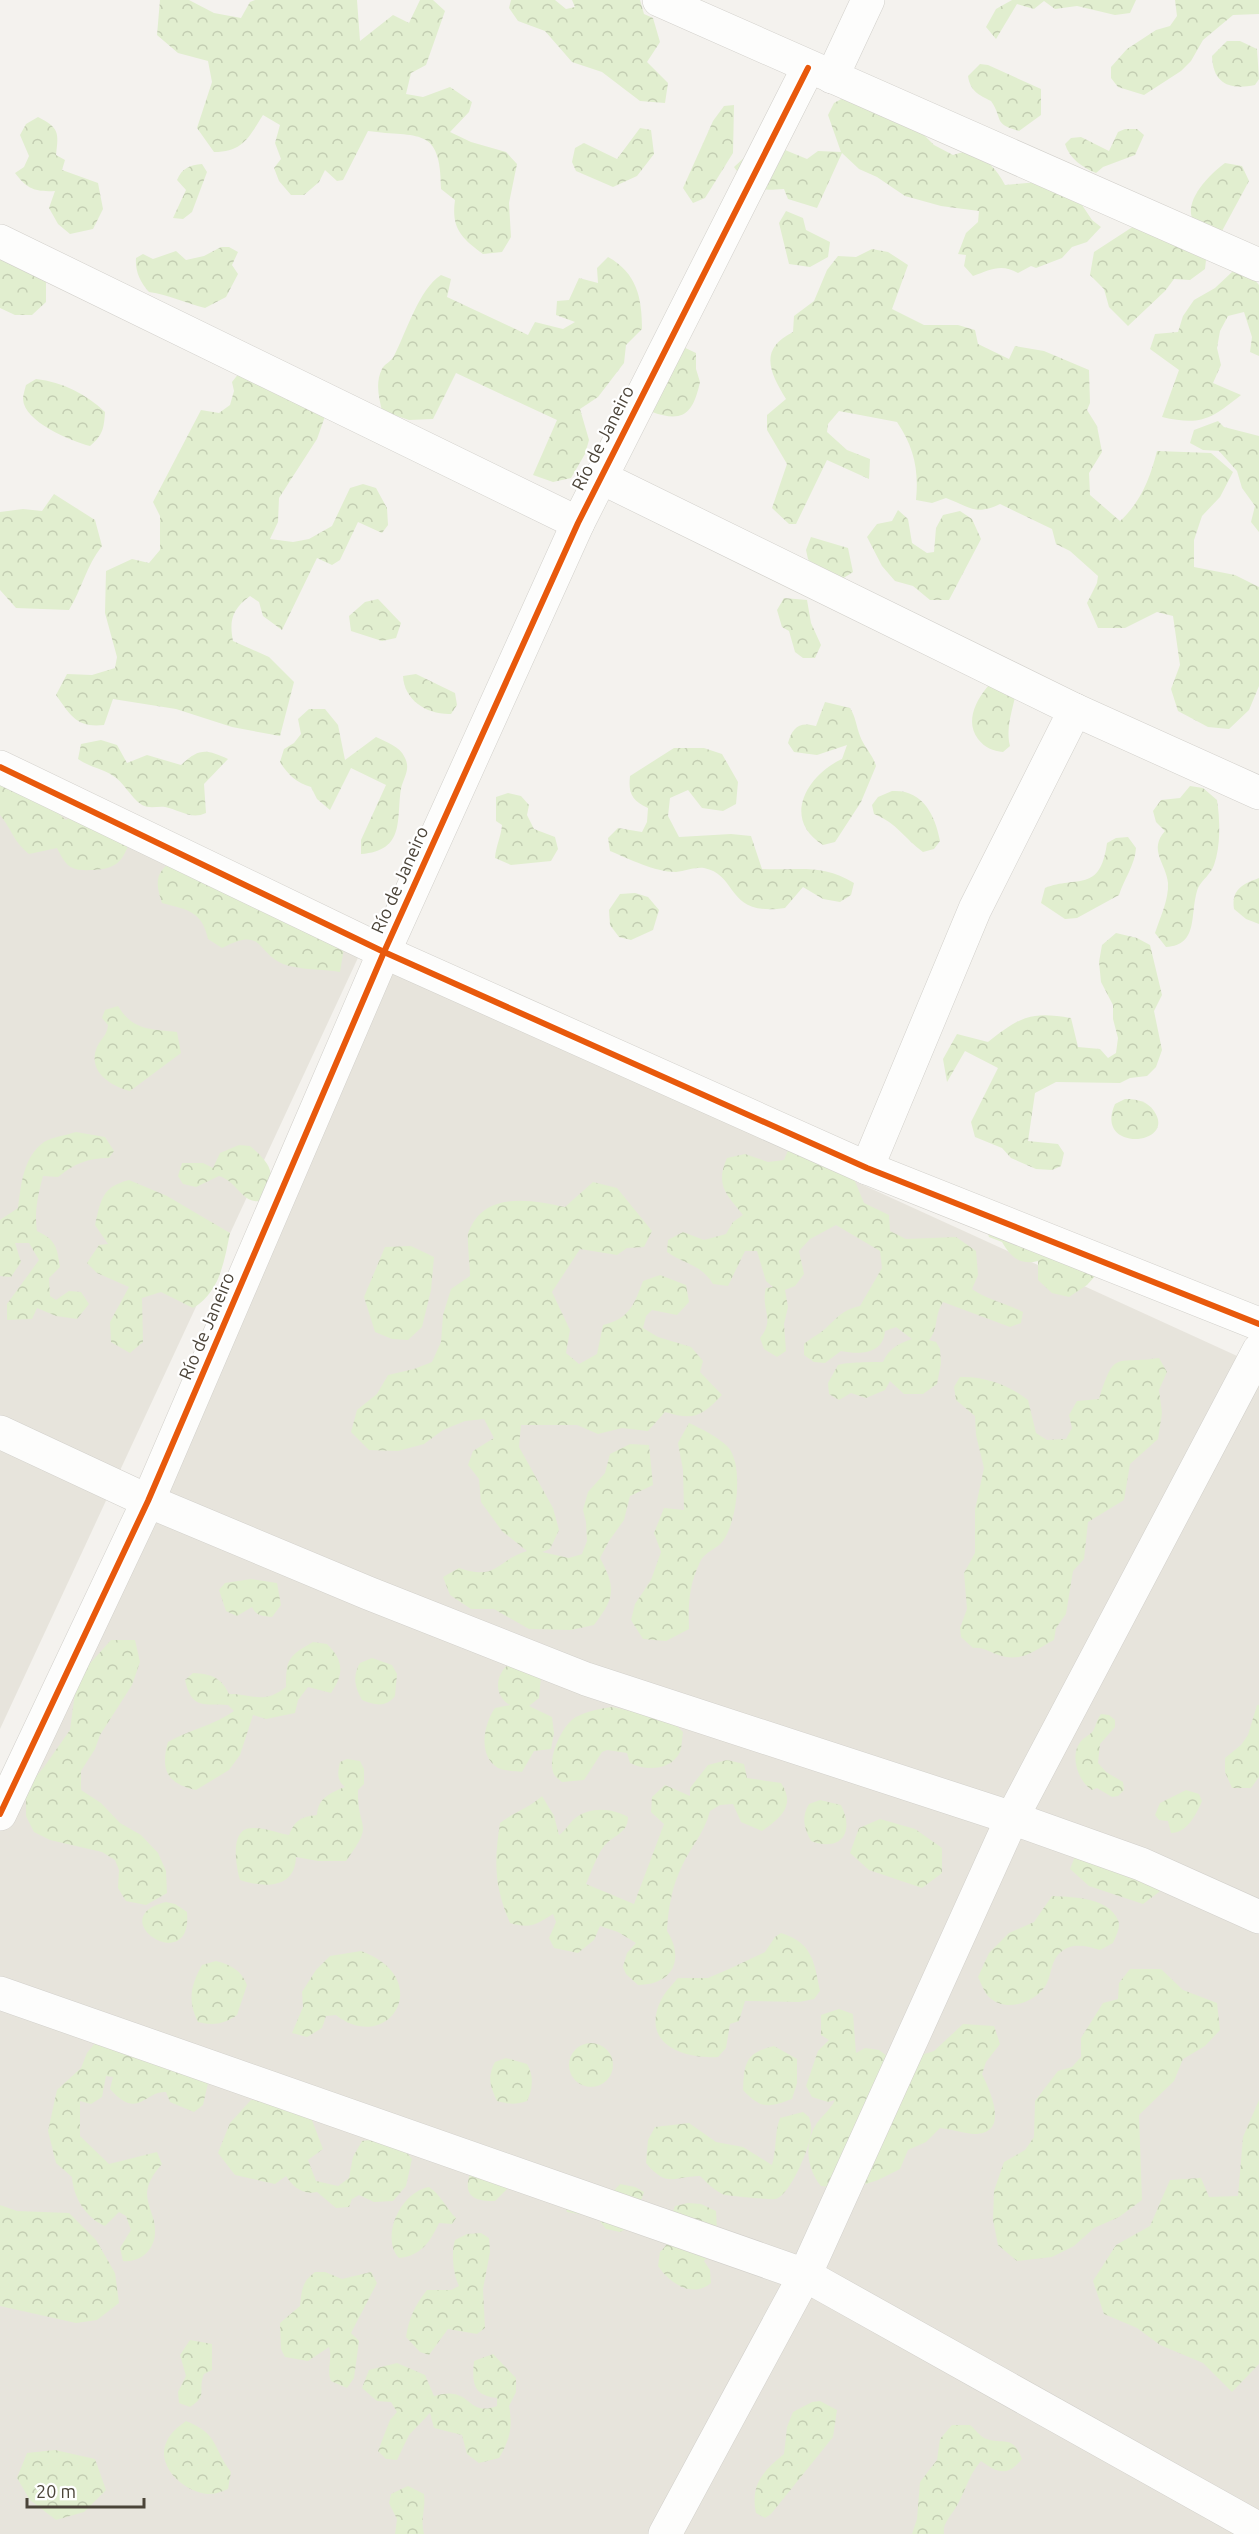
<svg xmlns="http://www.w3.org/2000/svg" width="1259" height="2534" font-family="Ubuntu,sans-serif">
	<defs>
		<pattern id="forest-crowns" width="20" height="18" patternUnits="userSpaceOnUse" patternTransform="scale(1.5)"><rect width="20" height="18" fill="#e1eecf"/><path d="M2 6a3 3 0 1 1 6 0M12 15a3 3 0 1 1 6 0" fill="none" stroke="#c3cdb2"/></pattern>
	</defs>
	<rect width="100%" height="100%" fill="#f4f2ee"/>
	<!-- residential -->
	<g fill="#e7e4dc">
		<polygon points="0,777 363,947 0,1729"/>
		<polygon points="386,967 1259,1366 1259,2534 0,2534 0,1778"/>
	</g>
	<!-- forest -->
	<g fill="url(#forest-crowns)">
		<path d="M 160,0 L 189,0 L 214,13 L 241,18 L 250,2 L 255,0 L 357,0 L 360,41 L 393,15 L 409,23 L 420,0 L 433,0 L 445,11 L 426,65 L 411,73 L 406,94 L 423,97 L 450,87 L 472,102 L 469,112 L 450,132 L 471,142 L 506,152 L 517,164 L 509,203 L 511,237 L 502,252 L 483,254 C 461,238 451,228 455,200 L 441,189 C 441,125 418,138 368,131 L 343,180 L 337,181 L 325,170 L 319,182 L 304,195 L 291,195 L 279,181 L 274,168 L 281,159 L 275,143 L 280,125 L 263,115 C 249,137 243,152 214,152 L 197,128 L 212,82 L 208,61 L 178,53 L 157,35 Z"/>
		<polygon points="511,0 555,0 566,9 575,7 572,0 640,0 644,14 653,18 660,42 647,62 668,83 665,103 640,101 602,72 572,62 545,31 518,21 509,8"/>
		<polygon points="1012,0 1136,0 1130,13 1115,15 1077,6 1055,9 1044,1 1034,9 1017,4 996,39 986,27 996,9"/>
		<polygon points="1175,0 1259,0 1259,14 1233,15 1203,40 1191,61 1181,71 1144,95 1118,87 1111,78 1111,67 1127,49 1156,30 1170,26 1177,16"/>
		<path d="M 1227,41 L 1240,41 L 1257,49 L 1259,79 L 1255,85 C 1231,90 1213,85 1212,56 Z"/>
		<path d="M 980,64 L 988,65 L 1041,89 L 1041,115 L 1019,131 C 992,123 1004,120 991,101 C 979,95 970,91 968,76 Z"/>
		<path d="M 845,97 L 924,135 L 934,145 L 953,155 L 970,150 C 987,160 996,168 1005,185 L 1038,182 L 1080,202 L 1092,220 L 1101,227 L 1087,242 L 1072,247 L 1062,258 L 1036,268 L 1031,266 L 1018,273 C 1001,263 990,270 973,276 L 964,266 L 966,255 L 958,254 L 966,233 L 978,222 L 979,211 L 941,206 L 905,196 L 877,177 L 859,169 L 842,153 L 817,208 L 788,199 L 784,189 C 756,191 751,190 734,167 L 746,156 L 768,143 L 807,159 L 818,151 L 841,152 L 828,115 L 834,103 Z"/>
		<polygon points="734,105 733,153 705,198 693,203 683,188 713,121 724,106"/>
		<path d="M 38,117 C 59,128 59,132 56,155 L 65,160 L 62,170 L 98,183 L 103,209 L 93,229 L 70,234 L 58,224 L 49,208 L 55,191 C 35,192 27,189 15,173 L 24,167 L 29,156 L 20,135 L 26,124 Z"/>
		<polygon points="640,128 651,130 654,154 637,176 613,187 576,171 572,162 575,148 584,143 617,159"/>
		<path d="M 1125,129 L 1137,129 L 1144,135 L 1135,155 L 1103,167 L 1096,173 C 1083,168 1069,158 1065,144 L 1071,138 L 1081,137 L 1109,151 L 1118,132 Z"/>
		<path d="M 1225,163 L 1242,166 L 1249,181 L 1222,231 L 1192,218 C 1185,199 1210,174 1225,163 Z"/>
		<path d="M 202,164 L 207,172 L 192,212 L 183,219 L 173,218 L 186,190 L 177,180 C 182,168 190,165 202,164 Z"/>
		<polygon points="786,211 803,218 806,230 830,242 828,257 810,267 789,264 779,223"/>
		<polygon points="1134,226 1207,251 1205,269 1190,280 1174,279 1165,291 1128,326 1109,307 1104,289 1090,275 1094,252"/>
		<path d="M 221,247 L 229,247 L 238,252 L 232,265 L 238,274 L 226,297 L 205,308 C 185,303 169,295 149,292 C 140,282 135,271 136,258 L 143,254 L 153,259 L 176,251 L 186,260 L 204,256 Z"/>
		<path d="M 872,249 L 888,252 L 908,265 L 892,309 L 924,325 L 958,325 L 975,330 L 978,344 L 1009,359 L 1015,346 L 1044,351 L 1089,370 L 1090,403 L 1087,410 L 1097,426 L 1102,452 L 1089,473 L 1090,495 L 1120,521 C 1141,502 1150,478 1157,451 L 1211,453 L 1233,472 L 1220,497 L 1202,516 L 1194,540 L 1194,567 L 1235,575 L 1259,587 L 1259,686 L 1249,710 L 1229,729 L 1208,727 L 1178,711 L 1171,689 L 1180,665 L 1173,616 L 1157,612 L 1125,628 L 1098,628 L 1087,603 L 1097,583 L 1098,576 L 1070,551 L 1056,544 L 1052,529 L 1000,504 C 975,516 970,507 946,498 L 932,503 L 916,500 C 919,470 914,447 897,422 L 839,411 L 828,424 L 827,432 L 847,450 L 870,459 L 869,479 L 827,460 L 796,524 L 789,524 L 772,508 L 787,464 L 767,430 L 767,415 L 786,399 C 769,371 759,349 793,332 L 794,316 L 814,301 L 827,270 L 838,256 L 856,257 Z"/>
		<polygon points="0,251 46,278 46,302 32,315 15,315 0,308"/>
		<path d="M 608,257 C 637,273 642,298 642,329 L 626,345 L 624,363 L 598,397 L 580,409 L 589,440 L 585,454 L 571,478 L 553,482 L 533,475 L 557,420 L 456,373 L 433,419 L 409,420 L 382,411 C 379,397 375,383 382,369 C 384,364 391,362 394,356 C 406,333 419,289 441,275 L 451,279 L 447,297 L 528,335 L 535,322 L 563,329 L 575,322 L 556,315 L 557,301 L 569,300 L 579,278 L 598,283 L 597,268 Z"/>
		<path d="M 1232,272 L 1249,273 L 1259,285 L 1259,356 L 1250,352 L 1252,337 L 1244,312 L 1228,316 L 1220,331 L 1217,348 L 1221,365 L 1213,383 L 1241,395 C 1211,419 1201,426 1162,417 L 1179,370 L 1150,349 L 1155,334 L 1178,332 L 1183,316 L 1194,300 L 1215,288 Z"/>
		<path d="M 677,344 L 696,353 L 696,369 L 700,382 C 693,414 683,423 652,412 Z"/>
		<path d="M 247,363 L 328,408 L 317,439 L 279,498 L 278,522 L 270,539 L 293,542 L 309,539 L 332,526 L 350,488 L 363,484 L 376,488 L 387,508 L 388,525 L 382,533 L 358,522 L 340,560 L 332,565 L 317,558 L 282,630 L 263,616 L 259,602 L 250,596 C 232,609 229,621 233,641 L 269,657 L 294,682 L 280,736 L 232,727 L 176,709 L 113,699 L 104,725 C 77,728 71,716 56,695 L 67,674 L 92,675 L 115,668 L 117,657 L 105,613 L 106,571 L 132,559 L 149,563 L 160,550 L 160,516 L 153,502 L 201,410 L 219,413 L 230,405 L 234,391 L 232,382 Z"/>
		<path d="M 36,379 C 63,382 86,394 105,412 C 104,428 103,435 90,446 C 71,441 24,422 23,399 C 23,395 25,389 26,385 Z"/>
		<polygon points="1218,421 1224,427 1259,436 1259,532 1251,522 1255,506 1242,488 1237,471 1219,451 1203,450 1190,443 1194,430"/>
		<path d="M 54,494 L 95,520 L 102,546 C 86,566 82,589 69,610 L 16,608 L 0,590 L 0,512 L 23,509 L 42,511 Z"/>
		<polygon points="898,510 908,519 912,543 927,553 934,552 936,528 943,515 960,511 972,519 981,539 949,600 930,600 913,586 895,581 882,566 867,537 877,524 892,521"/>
		<polygon points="811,537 848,548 853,572 831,586 808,559 806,550"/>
		<polygon points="784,598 807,600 811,623 821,645 815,658 803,658 795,652 789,631 782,627 777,610"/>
		<polygon points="378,599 401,623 396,638 382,641 351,631 349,616 365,602"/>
		<path d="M 416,674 L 455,693 L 457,705 L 451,714 C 427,715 404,700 403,676 Z"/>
		<path d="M 998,675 L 1017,684 C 1015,706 1005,724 1010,746 L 1003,752 C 993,751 985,748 978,739 C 962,717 982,691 998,675 Z"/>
		<path d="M 825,702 L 850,708 C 856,718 856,725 860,736 C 864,747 873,755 876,766 L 861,802 L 835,842 L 823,845 C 781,819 807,775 842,759 L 847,745 L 817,755 L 794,752 L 788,743 C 792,728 799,721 816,726 Z"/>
		<path d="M 309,709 L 325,709 L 338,725 L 345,760 L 376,737 C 386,742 400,746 405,758 C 411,770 403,778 401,789 C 396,818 406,851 361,854 L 361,840 L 386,785 L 351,768 L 330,810 L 317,799 L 311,787 C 297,783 288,775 280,762 L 284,749 L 294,743 L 301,734 L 298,719 Z"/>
		<path d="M 101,740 L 117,745 L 127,763 L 147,755 L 181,765 C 199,748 206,749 228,759 L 204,784 L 206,813 C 191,820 180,810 165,807 C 158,806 149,809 142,805 C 130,797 124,782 112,775 C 101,768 89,767 78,759 L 81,744 Z"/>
		<path d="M 674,748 L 704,748 L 722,754 L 738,782 L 736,804 L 723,811 L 702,808 L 688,790 L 670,798 L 668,816 L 679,837 L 731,834 L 751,836 L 762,869 C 797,871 822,863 854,883 L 851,895 L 840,902 L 823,899 L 803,887 L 785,908 C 725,917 739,875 704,868 C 695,867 685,871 676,872 C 654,872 630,859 610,851 L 608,838 L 618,828 L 642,832 L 647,822 L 648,808 C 632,801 628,793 630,776 Z"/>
		<path d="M 0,765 L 66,820 L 80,810 L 130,840 C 123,862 116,869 93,870 C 71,871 67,868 57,848 L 29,854 C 12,840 13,831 0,815 Z"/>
		<path d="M 1190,786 L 1203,788 L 1217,800 C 1220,819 1221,846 1214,865 C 1211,874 1202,880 1198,888 C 1189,913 1200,945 1166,947 L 1155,933 C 1160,918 1169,899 1168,883 C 1166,863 1148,850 1165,831 L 1156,822 L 1153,811 L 1161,800 L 1180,798 Z"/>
		<path d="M 892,791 C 922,789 935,814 940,841 L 934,849 L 923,852 C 904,838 897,823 874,814 L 872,805 L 878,797 Z"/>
		<path d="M 508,793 L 521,796 L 529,805 L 527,815 L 534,829 L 555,837 L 558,849 L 551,861 L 511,865 L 495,858 C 496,845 501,837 502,825 L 496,821 L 496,797 Z"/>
		<path d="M 1128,837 L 1136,848 C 1135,865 1124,879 1119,895 L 1077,918 L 1065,919 L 1041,903 L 1045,888 C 1077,875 1100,894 1107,843 L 1116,838 Z"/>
		<path d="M 174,859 L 344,948 L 340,972 C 323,969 299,970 283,964 C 255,952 264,926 222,948 L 208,939 C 202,911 188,910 162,903 C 155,882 155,873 174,859 Z"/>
		<path d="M 1259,878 L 1259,924 L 1246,919 L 1234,909 C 1231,890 1242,884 1259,878 Z"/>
		<polygon points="635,893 648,897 659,910 653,930 631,940 619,937 610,925 609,910 620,894"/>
		<path d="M 1116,933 L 1137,938 L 1150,945 L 1162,995 L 1154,1011 L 1162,1050 L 1156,1067 L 1147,1076 L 1130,1078 L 1120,1083 L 1056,1082 L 1035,1093 L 1028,1141 L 1058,1144 L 1064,1153 L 1061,1166 L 1052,1170 L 1036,1169 L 1011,1158 L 1002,1148 L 975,1137 L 971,1122 L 998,1068 L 965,1051 L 947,1082 L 943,1059 L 957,1034 L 988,1042 C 1020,1017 1030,1011 1071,1018 L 1078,1047 L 1100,1049 L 1108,1058 L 1116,1053 L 1118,1038 L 1113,1019 L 1113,1005 L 1101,982 L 1099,962 L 1102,945 Z"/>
		<path d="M 118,1006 C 133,1031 151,1029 177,1032 L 181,1053 L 130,1091 C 110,1086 87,1071 97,1047 C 101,1038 107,1036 108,1025 L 102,1018 L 105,1010 Z"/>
		<path d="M 1125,1099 C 1137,1099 1147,1101 1154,1111 C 1178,1146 1093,1153 1115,1104 Z"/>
		<path d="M 76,1132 L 105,1137 L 114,1151 L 109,1158 C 87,1158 74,1164 58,1177 L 43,1176 C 38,1195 34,1212 37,1231 C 56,1240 57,1247 60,1267 L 49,1278 L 50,1296 L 56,1300 L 69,1291 L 81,1292 L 89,1304 L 77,1319 L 56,1316 L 37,1308 L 32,1319 L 7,1320 L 7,1304 L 39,1260 L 29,1243 L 15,1243 L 21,1262 L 11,1277 L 0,1276 L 0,1220 L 18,1208 C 21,1185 23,1157 44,1142 C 52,1137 67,1135 76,1132 Z"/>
		<path d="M 239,1145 L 250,1146 C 272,1165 275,1172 267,1199 C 243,1209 239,1182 219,1176 L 196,1187 L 183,1184 L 178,1176 L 182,1163 L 203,1163 L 213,1168 L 220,1153 Z"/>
		<path d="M 789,1148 L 852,1174 L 864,1203 L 889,1215 L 890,1231 L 906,1239 L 956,1237 L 976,1251 L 978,1275 L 972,1289 C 988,1300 1005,1303 1023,1312 L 1021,1323 L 1010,1327 L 943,1302 C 934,1315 939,1329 929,1340 L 936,1342 L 940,1349 L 941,1363 L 937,1384 L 923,1394 L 904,1394 L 890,1381 L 885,1390 L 866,1398 L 851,1393 L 839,1400 L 829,1394 L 828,1383 L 838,1365 C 847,1362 872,1362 883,1362 C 889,1348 898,1344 912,1339 L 896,1327 L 885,1331 C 883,1354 861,1355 841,1351 L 825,1363 L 814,1362 L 804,1355 L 804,1344 C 812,1337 822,1333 828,1326 C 840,1315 843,1310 860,1306 L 882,1268 L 880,1251 L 836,1225 L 810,1239 L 799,1251 L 804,1274 L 795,1286 L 785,1290 L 788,1307 L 784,1324 L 786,1351 L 777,1357 L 764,1349 L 760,1338 C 776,1318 760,1310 766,1288 L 773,1287 L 766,1281 L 757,1251 L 745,1251 L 728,1286 L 713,1284 C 701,1264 684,1264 667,1252 L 668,1240 L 683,1232 L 704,1240 L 726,1234 L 733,1222 L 743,1215 C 726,1194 715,1185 727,1158 L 745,1154 L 768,1162 L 784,1160 Z"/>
		<path d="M 129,1180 L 167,1196 L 230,1233 C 224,1262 220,1292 193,1308 L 161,1292 L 142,1298 L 143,1342 L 130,1353 L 111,1342 L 110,1322 L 129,1287 L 97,1273 L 87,1263 L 99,1245 L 108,1244 L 95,1225 C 101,1199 102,1187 129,1180 Z"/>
		<path d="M 593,1182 L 617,1188 L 652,1231 L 644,1247 L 627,1248 L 617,1255 L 580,1249 L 552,1292 L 570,1330 L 566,1353 L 579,1364 L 597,1354 L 603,1325 C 629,1319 634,1305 643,1281 L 660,1275 L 686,1285 L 689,1302 L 677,1315 L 652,1310 L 646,1316 L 643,1328 L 658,1337 L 691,1347 L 703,1361 L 700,1372 L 722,1395 C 702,1416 694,1421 665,1412 L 648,1431 L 622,1428 L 598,1434 L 577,1425 L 521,1425 L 519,1447 L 553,1508 L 559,1530 L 550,1549 L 542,1552 L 569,1558 L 582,1554 L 587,1541 L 586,1522 L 583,1510 L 588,1492 L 605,1473 L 610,1454 L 630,1444 L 649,1445 L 653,1485 L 630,1496 L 624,1520 L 609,1541 L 600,1558 C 617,1590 614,1598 594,1625 L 571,1630 L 529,1629 L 494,1609 L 471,1609 L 450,1595 L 443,1577 L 459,1568 C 498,1581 495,1561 527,1551 L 502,1531 L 481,1502 L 479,1479 L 468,1465 L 473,1451 L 494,1438 L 484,1419 L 465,1421 L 443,1430 L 424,1444 L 398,1451 L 369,1450 L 351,1432 L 357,1410 L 377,1394 L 388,1375 L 414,1369 L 432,1362 L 441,1342 L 443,1315 L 451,1289 L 470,1276 C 470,1266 467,1240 468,1234 C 482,1191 530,1199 565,1207 Z"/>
		<path d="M 986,1227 L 1096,1275 L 1087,1285 L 1069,1297 L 1052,1293 L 1038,1280 L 1038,1261 C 1020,1266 1010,1256 1002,1242 L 989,1237 Z"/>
		<polygon points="411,1246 434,1257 431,1290 422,1327 408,1340 392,1339 375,1332 364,1297 385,1247"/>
		<path d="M 1159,1358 L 1167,1372 L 1159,1390 L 1162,1413 L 1158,1439 L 1130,1464 L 1124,1500 L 1088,1522 L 1084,1559 L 1073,1571 L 1066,1614 L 1056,1628 L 1054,1640 C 1033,1651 1020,1664 996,1654 C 987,1651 982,1647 973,1648 L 961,1637 L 960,1628 L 967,1609 L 964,1573 L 975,1553 L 975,1510 L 984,1468 L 976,1435 L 975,1416 L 956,1400 L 954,1387 L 960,1377 C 984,1376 1009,1385 1028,1400 L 1036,1433 L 1047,1440 L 1066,1439 L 1072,1428 L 1069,1415 L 1077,1401 L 1099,1399 C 1115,1348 1115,1365 1159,1358 Z"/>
		<path d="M 689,1423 C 702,1429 718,1437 728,1447 C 744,1465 737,1522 723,1541 C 717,1549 704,1552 700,1562 C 689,1585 688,1604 689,1629 L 666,1641 L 643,1639 L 631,1620 L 635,1604 L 651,1580 L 661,1552 L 654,1533 L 664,1508 L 684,1510 L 683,1470 L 678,1443 Z"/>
		<path d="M 251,1579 L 277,1583 L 281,1605 L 272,1617 C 262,1616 256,1616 252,1607 L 237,1616 L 226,1611 L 219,1590 L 225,1583 Z"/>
		<polygon points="111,1640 135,1640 140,1662 132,1685 100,1735 95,1749 81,1771 81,1790 101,1803 120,1823 141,1835 158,1853 166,1871 167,1893 146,1905 126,1901 118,1888 119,1870 115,1860 102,1852 50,1840 34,1832 26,1816 26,1788 44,1767 70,1730 77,1678"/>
		<path d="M 313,1642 L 327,1644 C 343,1660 345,1673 331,1693 L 308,1687 L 298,1700 L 295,1713 L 266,1719 L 253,1715 L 240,1755 L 229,1770 L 196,1790 C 167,1784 160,1769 168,1742 C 189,1730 215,1725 234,1711 L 228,1705 C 204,1704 191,1709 185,1680 L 193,1673 C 211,1674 221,1677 229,1694 C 254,1694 263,1705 286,1687 C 286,1658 289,1656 313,1642 Z"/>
		<path d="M 372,1658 L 392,1665 L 397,1674 L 395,1696 C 386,1708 374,1705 362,1700 C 355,1687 352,1677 360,1663 Z"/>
		<path d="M 515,1661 L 541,1677 L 539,1698 L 529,1706 L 552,1717 L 554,1733 L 551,1749 L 534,1751 L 522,1772 C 515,1771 504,1771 498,1768 C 477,1755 484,1724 495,1708 L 510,1705 C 491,1695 496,1668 515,1661 Z"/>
		<polygon points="1257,1705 1259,1705 1259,1777 1251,1788 1232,1788 1225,1772 1225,1758 1241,1745 1248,1735"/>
		<path d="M 612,1707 L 671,1720 L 683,1732 C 682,1738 682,1746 680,1752 C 671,1771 645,1771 630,1763 L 627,1753 L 607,1750 L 602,1752 L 584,1780 L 562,1782 C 558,1779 554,1776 553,1772 C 548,1757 562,1725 576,1717 C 587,1711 599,1709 612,1707 Z"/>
		<path d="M 1101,1714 L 1109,1715 L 1115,1720 L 1115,1727 L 1100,1744 L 1098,1763 L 1106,1772 L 1123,1782 L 1124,1790 L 1118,1796 L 1112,1797 L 1097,1788 L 1092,1790 C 1079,1782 1070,1758 1079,1744 C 1082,1738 1089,1736 1093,1731 C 1096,1726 1097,1719 1101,1714 Z"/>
		<path d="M 347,1759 L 360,1761 L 364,1769 L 364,1784 L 358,1790 C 357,1832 376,1820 346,1861 L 318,1861 L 296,1857 C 295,1889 264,1888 240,1880 C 236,1867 229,1828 252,1828 C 263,1827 278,1833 289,1835 C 295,1820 301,1817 317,1815 C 318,1798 330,1793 345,1787 C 336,1780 338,1772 340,1762 Z"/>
		<path d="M 727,1760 L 744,1764 L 747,1778 L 781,1783 C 796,1805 781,1818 762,1831 L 741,1822 L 733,1804 L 720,1805 L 710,1811 C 704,1834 691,1846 682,1866 C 672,1886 668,1909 667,1931 C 685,1959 673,1985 638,1985 L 626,1974 L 623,1967 L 627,1953 L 636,1943 L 618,1932 L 600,1926 L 594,1940 L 578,1953 L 554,1948 L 549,1938 L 556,1922 L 553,1914 C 535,1925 531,1929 510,1923 C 494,1885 494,1863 500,1823 C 514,1812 529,1808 542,1796 L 554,1816 L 559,1835 C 565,1831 568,1825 573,1820 C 589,1806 611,1808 628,1817 C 628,1833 614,1835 605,1845 C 597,1854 591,1873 586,1884 L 634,1904 L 664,1824 L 651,1812 L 652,1797 L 665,1785 L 690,1796 L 690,1788 L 708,1765 Z"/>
		<path d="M 1186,1790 L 1199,1794 L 1202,1801 C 1196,1815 1187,1833 1171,1833 L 1168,1821 L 1159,1820 L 1155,1815 L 1160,1803 Z"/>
		<path d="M 820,1800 L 841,1805 C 855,1833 841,1852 811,1841 C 804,1828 801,1817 809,1804 Z"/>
		<polygon points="880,1819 915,1829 942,1848 942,1873 922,1888 869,1870 850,1853 859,1828"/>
		<polygon points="1101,1835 1136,1845 1163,1864 1163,1889 1143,1904 1089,1886 1070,1869 1080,1844"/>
		<path d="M 1052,1896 C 1072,1897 1108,1897 1118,1920 C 1121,1927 1116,1936 1113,1943 L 1100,1950 C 1087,1946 1072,1942 1061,1952 C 1050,1961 1052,1975 1046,1985 C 1035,2003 1005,2013 989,1997 C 984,1992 981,1983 978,1977 L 989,1953 L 1009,1933 L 1034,1922 Z"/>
		<path d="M 166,1902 L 175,1904 L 187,1912 C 193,1979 100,1918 166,1902 Z"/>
		<path d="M 781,1933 C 813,1943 814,1962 820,1991 L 814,1999 L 799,2002 L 745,2001 L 739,2021 L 730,2024 L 726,2048 L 718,2057 C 683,2059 640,2044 661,2000 C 665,1992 673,1984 678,1978 L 708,1978 L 729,1969 L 765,1952 L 775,1937 Z"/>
		<path d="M 361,1951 C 437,1979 388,2056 336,2015 L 326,2016 L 322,2028 L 307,2037 L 292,2033 L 303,2007 L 302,1992 L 316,1970 L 330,1956 Z"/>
		<path d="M 216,1961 C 231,1965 241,1970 247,1985 L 237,2015 C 224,2024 213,2026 198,2022 C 187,2000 191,1985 202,1965 Z"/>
		<polygon points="1130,1969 1161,1969 1183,1990 1217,2003 1220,2030 1205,2046 1183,2059 1174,2081 1139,2115 1142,2200 1119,2217 1094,2228 1074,2246 1052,2257 1017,2261 998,2245 993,2220 994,2191 1004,2162 1025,2150 1034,2137 1035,2101 1058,2071 1072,2067 1081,2057 1081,2038 1103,2003 1118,1999 1119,1983"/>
		<path d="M 839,2009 L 853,2014 L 856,2053 L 865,2048 L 879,2050 L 887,2056 L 911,2058 L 934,2051 L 963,2024 L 994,2026 L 1000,2044 L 986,2062 L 982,2074 C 990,2091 1011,2135 973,2134 C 962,2133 951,2129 940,2128 L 926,2142 L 908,2150 L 900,2169 L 878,2180 L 851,2189 L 821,2186 C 806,2168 804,2143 817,2123 C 823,2115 831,2109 835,2100 L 828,2102 L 812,2097 L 806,2086 L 818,2051 L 829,2040 L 821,2035 L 821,2015 Z"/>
		<path d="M 96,2042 L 208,2083 L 203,2105 L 194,2112 L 170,2102 L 166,2092 C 144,2091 138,2121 110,2089 L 113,2077 L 106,2076 L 102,2097 L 91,2104 L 80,2101 L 80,2136 L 109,2164 L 157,2152 L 162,2164 C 155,2172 148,2181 147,2193 C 147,2206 155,2217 155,2230 C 156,2249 141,2263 123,2261 L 120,2248 L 131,2230 L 126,2216 L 119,2212 L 105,2226 C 86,2218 73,2197 72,2177 L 56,2163 L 48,2131 L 57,2090 L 81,2068 L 87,2053 Z"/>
		<circle cx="591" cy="2065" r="22"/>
		<path d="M 774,2046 L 797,2059 L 797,2083 L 792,2099 C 768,2108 761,2109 743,2090 C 744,2062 746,2053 774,2046 Z"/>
		<path d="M 506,2058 L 527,2064 C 534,2076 533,2088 527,2101 C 515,2105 509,2104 497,2101 C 490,2086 487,2077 495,2062 Z"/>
		<path d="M 251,2100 L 283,2102 L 310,2115 L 323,2149 L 308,2160 L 316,2181 L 338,2186 L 349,2178 L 353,2157 L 362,2141 C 389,2137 395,2137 412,2159 L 406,2186 L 393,2201 L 374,2202 L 359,2195 L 352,2199 L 349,2207 L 336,2208 L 317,2192 C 302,2195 293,2187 286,2176 L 275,2184 L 235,2175 L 218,2153 L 230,2123 Z"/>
		<polygon points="1259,2100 1259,2364 1232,2392 1203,2363 1160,2345 1137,2328 1104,2314 1093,2281 1116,2245 1150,2226 1170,2180 1201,2178 1209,2197 1238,2196 1243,2137"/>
		<path d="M 803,2112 L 809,2117 C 810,2121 812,2126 811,2131 C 811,2145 791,2194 776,2199 C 771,2200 727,2196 722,2194 C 713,2189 707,2183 700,2176 C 672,2177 667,2188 646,2163 L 648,2140 L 655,2127 L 689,2123 L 716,2142 L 743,2147 L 772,2165 C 777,2149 774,2134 780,2118 Z"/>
		<path d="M 471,2171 L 511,2185 L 495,2201 C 472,2201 462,2195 471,2171 Z"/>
		<polygon points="620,2184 635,2187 644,2192 632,2226 620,2232 606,2229 590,2209 579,2214 567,2212 562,2198 609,2196"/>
		<path d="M 429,2187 C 441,2195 446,2208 456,2218 L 452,2224 L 439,2223 C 430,2242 421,2256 399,2258 C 380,2236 401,2192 429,2187 Z"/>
		<path d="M 688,2203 L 701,2204 L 716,2211 L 717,2231 L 732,2267 L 709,2256 L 704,2261 L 710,2270 L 711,2283 C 692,2299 670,2283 658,2266 L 660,2252 C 670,2243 669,2237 668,2225 C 668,2219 673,2212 675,2206 Z"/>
		<polygon points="0,2205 17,2211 69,2213 96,2240 115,2273 119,2303 97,2320 76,2323 0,2306"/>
		<path d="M 481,2233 L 489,2238 L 490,2252 L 483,2289 L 485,2328 L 477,2334 L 448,2329 L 429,2355 L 420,2352 L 406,2337 C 409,2318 415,2305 427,2290 L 451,2290 L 459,2286 C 453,2274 451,2253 455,2240 L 467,2234 Z"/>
		<path d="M 315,2272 L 325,2272 L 342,2279 L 371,2272 L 377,2283 L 351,2333 L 359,2341 L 354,2378 L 347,2388 L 331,2381 C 326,2369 333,2360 329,2347 L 308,2361 L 285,2357 L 281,2349 L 280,2323 L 300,2306 C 302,2290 301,2283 315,2272 Z"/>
		<path d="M 190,2340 L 212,2344 L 212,2370 L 204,2374 C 197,2391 209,2395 190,2407 L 179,2403 L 178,2392 L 186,2376 L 180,2355 Z"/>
		<path d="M 493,2354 L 516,2378 L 516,2392 L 509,2406 C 513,2427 510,2439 499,2458 L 479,2463 L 467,2454 L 462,2435 L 434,2428 L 430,2413 L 409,2435 L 397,2460 L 386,2459 L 378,2451 L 390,2420 L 397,2412 L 391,2402 L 377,2401 L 362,2388 L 369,2370 L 397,2363 L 425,2375 L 434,2396 C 473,2384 465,2418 497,2406 L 497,2398 C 473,2395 472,2384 474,2361 Z"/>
		<path d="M 820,2401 L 837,2410 L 833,2437 L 771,2514 L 765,2518 L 756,2513 C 750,2485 763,2471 784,2454 L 787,2427 L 793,2412 L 812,2402 Z"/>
		<path d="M 186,2421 C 219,2434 212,2447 231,2472 L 228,2489 C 223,2491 216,2494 210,2494 C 186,2494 154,2466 167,2441 C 171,2432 178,2427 186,2421 Z"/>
		<path d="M 952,2425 L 970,2425 C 974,2428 980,2436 984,2438 C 1003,2446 1012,2433 1022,2459 C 1007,2477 998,2473 981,2461 C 967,2476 964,2499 950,2516 C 946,2522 943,2527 944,2534 L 912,2534 L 917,2519 L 920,2482 L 937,2460 L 940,2439 Z"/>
		<polygon points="55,2450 95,2459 106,2490 84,2512 56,2520 30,2500 17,2478 27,2453"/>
		<path d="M 408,2486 L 424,2494 C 426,2509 420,2518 424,2534 L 395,2534 L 397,2519 L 389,2503 L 391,2494 Z"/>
	</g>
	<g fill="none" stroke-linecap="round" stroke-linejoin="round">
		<!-- street casing -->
		<g stroke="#d2d0cb" stroke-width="34">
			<g id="street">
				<polyline points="659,0 1259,265"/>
				<polyline points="832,77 868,0"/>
				<polyline points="0,241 578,523"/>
				<polyline points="600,477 1075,710 1259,793"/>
				<polyline points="0,767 384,952 867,1168 1259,1324"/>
				<polyline points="867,1168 975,909 1075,710"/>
				<polyline points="0,1432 148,1501 368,1593 586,1679 1012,1818 1141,1864 1259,1917"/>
				<polyline points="0,1814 148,1501 384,952 578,523 808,68"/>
				<polyline points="0,1993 805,2275 1259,2529"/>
				<polyline points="665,2534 805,2275 1012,1818 1259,1350"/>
			</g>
		</g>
		<!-- street -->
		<use href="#street" stroke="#fdfdfc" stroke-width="33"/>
		<!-- cycleway casing -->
		<g stroke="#fff" stroke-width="10">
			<g id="cycleway">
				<polyline points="0,767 384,952 867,1168 1259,1324"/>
				<polyline points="0,1814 148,1501 384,952 578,523 808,68"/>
			</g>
		</g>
		<!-- cycleway -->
		<use href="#cycleway" stroke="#e8590c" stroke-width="6"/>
	</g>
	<g text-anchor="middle" stroke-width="4.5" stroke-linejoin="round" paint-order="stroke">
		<!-- street labels -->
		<g font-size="18" fill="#4b4439" stroke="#fff">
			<text transform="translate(603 438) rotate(-63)" y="6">Río de Janeiro</text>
			<text transform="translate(400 880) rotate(-66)" y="6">Río de Janeiro</text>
			<text transform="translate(207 1326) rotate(-67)" y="6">Río de Janeiro</text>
		</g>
	</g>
	<!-- scale -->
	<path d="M27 2498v9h117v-9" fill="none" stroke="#4b4439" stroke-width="3"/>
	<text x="36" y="2498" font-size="18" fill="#4b4439" stroke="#ffffff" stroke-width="4.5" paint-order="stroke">20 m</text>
</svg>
